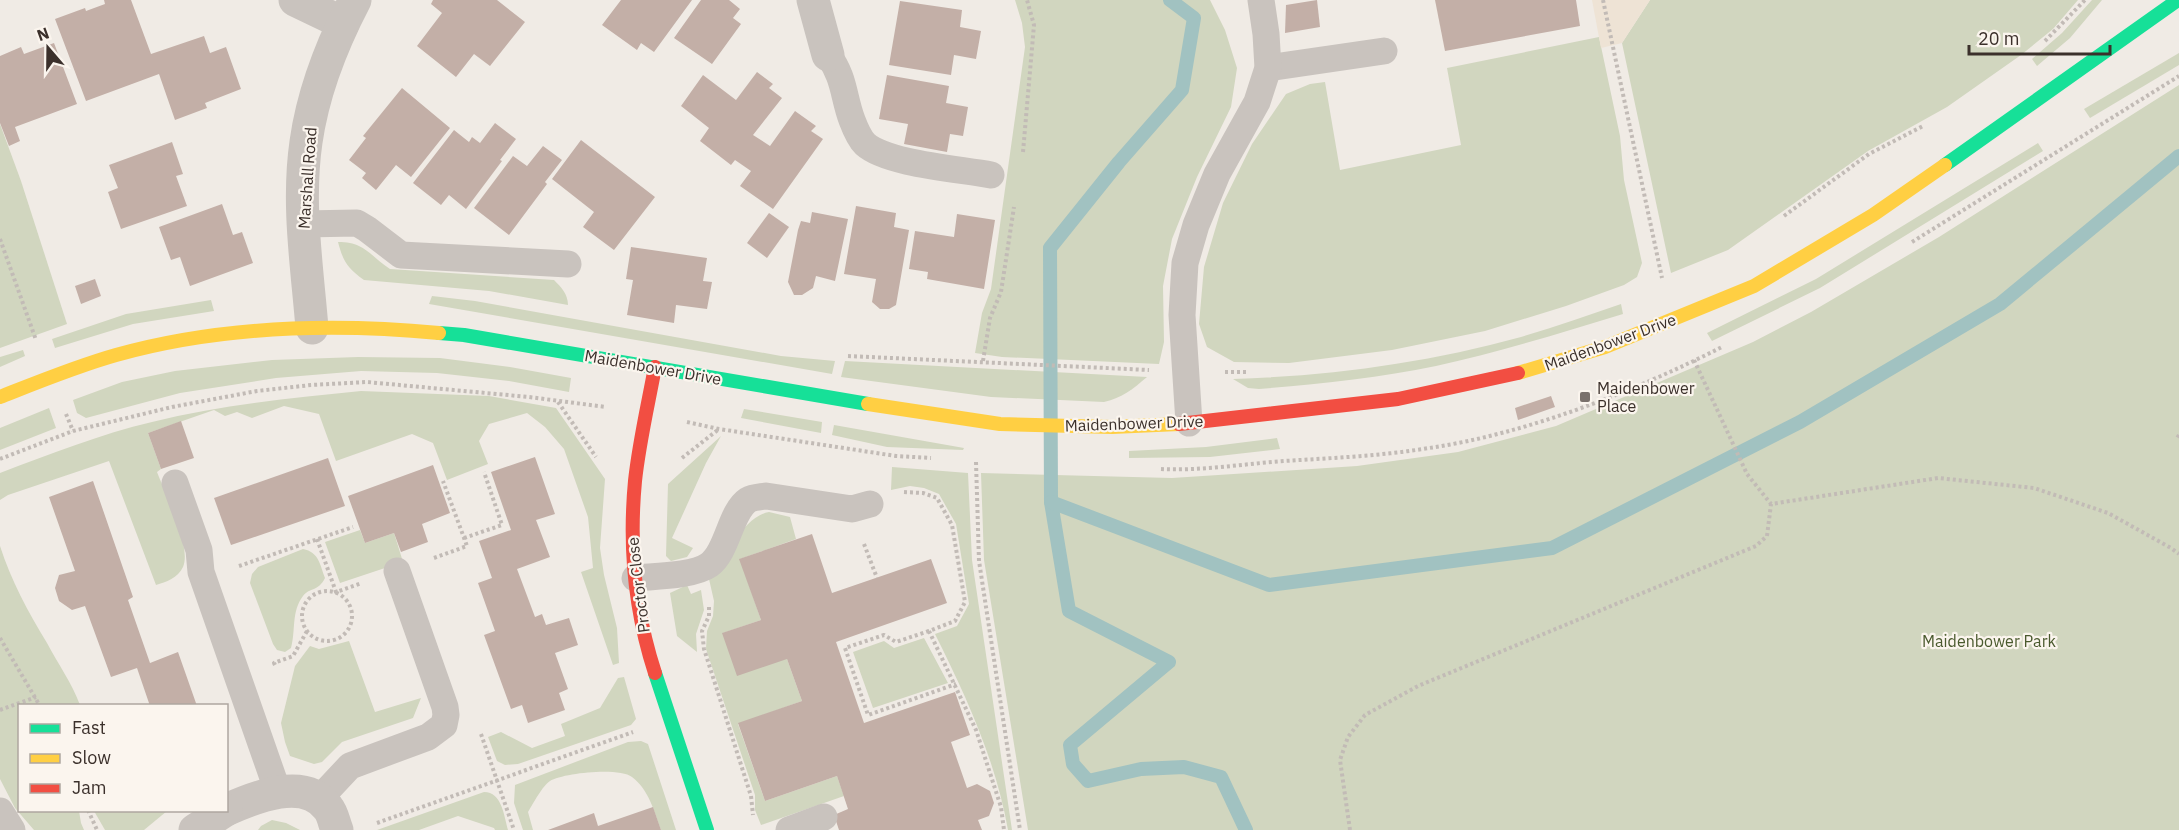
<svg xmlns="http://www.w3.org/2000/svg" width="2179" height="830" font-family="'IBM Plex Sans',sans-serif">
	<rect width="100%" height="100%" fill="#f0ebe5"/>
	<!-- green -->
	<g fill="#d1d6bf">
		<polygon points="1015,0 1210,0 1225,30 1237,68 1231,107 1197,177 1172,239 1163,286 1164,342 1159,364 1002,357 975,353 982,313 991,289 1025,47 1022,23"/>
		<polygon points="1650,0 2078,0 2053,29 2021,55 1947,107 1868,151 1728,250 1671,273 1622,43"/>
		<polygon points="2092,0 2102,0 2070,38 2037,66 2032,59 2062,33"/>
		<polygon points="1599,37 1620,136 1624,180 1642,263 1637,277 1624,285 1566,306 1485,331 1392,350 1289,363 1234,362 1207,347 1199,324 1204,267 1223,203 1252,144 1286,94 1310,84 1325,82 1340,170 1461,145 1447,68"/>
		<polygon points="2179,53 2179,65 2090,118 2084,109"/>
		<polygon points="2179,85 2179,830 1028,830 984,560 981,473 1172,478 1357,466 1458,452 1556,426 1753,342 1811,312 1939,237"/>
		<polygon points="0,124 21,181 67,324 0,348"/>
		<polygon points="2038,143 2043,151 1820,288 1712,341 1707,333 1816,279"/>
		<path d="M 338,242 C 365,242 369,255 390,269 L 554,280 C 561,287 568,294 568,305 L 489,291 L 364,280 C 347,268 343,261 338,242 Z"/>
		<polygon points="432,296 475,301 781,356 835,361 832,374 429,304"/>
		<polygon points="211,300 214,311 133,324 55,348 52,339 126,314"/>
		<path d="M 1621,304 L 1623,314 C 1561,333 1499,352 1436,366 C 1378,378 1318,384 1259,389 L 1248,388 L 1233,379 C 1330,376 1427,363 1521,337 C 1555,327 1588,315 1621,304 Z"/>
		<polygon points="23,350 25,356 0,367 0,357"/>
		<polygon points="358,357 440,358 510,367 571,378 569,392 509,381 437,373 361,371 276,378 180,393 86,418 77,413 73,400 122,382 175,371 272,360"/>
		<path d="M 845,361 L 1147,377 C 1133,389 1122,398 1104,402 L 991,397 L 841,377 Z"/>
		<path d="M 361,391 L 489,396 L 556,408 L 605,479 L 600,548 L 604,575 L 617,628 L 619,663 L 613,665 L 581,572 L 593,568 L 588,517 L 564,449 L 545,427 L 527,413 L 489,424 L 479,441 L 488,464 L 447,480 L 433,443 L 412,434 L 336,461 L 319,414 L 284,406 L 252,418 L 237,412 L 225,416 L 214,410 L 148,433 L 161,469 L 157,472 C 165,493 192,547 183,567 C 178,578 166,582 156,585 L 109,461 L 8,495 L 0,500 L 0,473 C 50,454 101,434 152,422 C 220,405 291,398 361,391 Z"/>
		<polygon points="49,408 56,428 0,450 0,428"/>
		<polygon points="744,409 822,422 821,433 741,418"/>
		<polygon points="834,425 964,448 963,450 887,447 832,435"/>
		<polygon points="721,436 706,463 672,538 693,548 687,557 671,561 666,556 668,484"/>
		<polygon points="1277,438 1280,449 1210,457 1129,458 1129,451 1206,447"/>
		<path d="M 892,467 L 968,473 L 972,560 L 1012,830 L 1008,830 C 996,761 966,696 935,634 L 957,626 L 969,604 L 956,524 L 939,494 L 924,488 L 910,486 L 891,490 Z"/>
		<path d="M 769,512 L 790,517 L 796,539 L 740,559 L 761,620 L 723,633 L 787,659 L 802,701 L 738,724 L 765,801 L 837,776 L 844,796 L 761,825 L 755,810 L 755,795 L 706,649 L 707,631 L 713,616 L 714,601 L 709,579 C 723,559 744,516 769,512 Z"/>
		<polygon points="360,530 365,543 394,533 403,562 340,583 325,542"/>
		<path d="M 0,546 C 11,580 28,612 47,643 C 58,664 72,683 80,705 L 20,706 L 20,810 L 79,811 L 81,823 L 84,830 L 34,830 L 15,808 L 0,779 Z"/>
		<path d="M 303,549 C 319,552 320,565 325,578 C 318,592 310,587 303,596 C 291,612 296,630 291,648 L 285,652 L 277,650 L 273,644 L 250,583 L 252,574 L 258,567 Z"/>
		<polygon points="687,585 691,594 701,590 704,610 696,634 697,652 677,636 670,593"/>
		<polygon points="924,638 948,683 873,708 853,652 884,641 894,648"/>
		<polygon points="349,641 375,712 421,698 413,718 342,742 322,762 314,764 290,756 285,742 281,723 295,666 310,646 319,649"/>
		<polygon points="624,677 636,719 631,725 518,764 505,765 497,761 488,737 501,732 532,748 565,736 561,724 600,708 618,678"/>
		<path d="M 641,741 L 648,744 L 676,830 L 661,830 C 654,811 649,790 632,777 C 619,767 563,773 550,781 C 543,785 533,804 528,812 L 533,830 L 523,830 L 514,803 L 515,785 L 628,742 Z"/>
		<path d="M 484,792 C 502,792 504,816 508,830 L 495,830 L 494,828 L 458,816 L 419,830 L 377,830 Z"/>
		<polygon points="94,811 167,811 144,830 105,830"/>
		<polygon points="272,820 286,823 300,830 258,830 261,826"/>
	</g>
	<!-- plaza -->
	<polygon fill="#eee3d5" points="1592,0 1650,0 1622,43 1601,48"/>
	<g fill="none" stroke-linecap="round" stroke-linejoin="round">
		<!-- stream -->
		<g stroke="#a1c2c1" stroke-width="14">
			<polyline points="1170,0 1194,18 1182,90 1119,162 1050,248 1051,502 1069,611 1169,662 1070,745 1073,764 1088,781 1141,769 1184,767 1221,777 1246,830"/>
			<polyline points="1051,502 1269,585 1552,548 1800,422 2000,304 2179,156"/>
		</g>
	</g>
	<!-- building -->
	<g fill="#c3afa7">
		<polygon points="104,0 131,0 151,54 204,36 210,53 226,47 241,89 205,103 207,108 175,120 159,74 86,101 55,19 85,8 86,11 105,4"/>
		<polygon points="433,0 497,0 525,22 490,66 474,54 456,77 417,46 442,13 431,4"/>
		<polygon points="621,0 692,0 654,52 641,43 637,50 602,25"/>
		<polygon points="701,0 729,0 740,9 733,18 741,24 712,64 674,38"/>
		<polygon points="1317,0 1320,27 1285,33 1286,5"/>
		<polygon points="1435,0 1576,0 1580,26 1445,51"/>
		<polygon points="900,1 962,10 960,27 981,31 976,59 954,55 951,75 889,65"/>
		<polygon points="54,43 77,104 15,127 20,141 9,146 0,123 0,56 21,47 24,54"/>
		<polygon points="757,72 773,84 769,88 782,98 753,135 770,146 795,111 816,126 811,131 823,139 773,209 740,186 751,171 735,160 731,165 700,141 709,128 681,106 703,75 736,100"/>
		<polygon points="887,75 949,86 946,103 968,107 963,136 950,134 947,152 904,144 908,124 879,119"/>
		<polygon points="402,88 450,128 411,177 396,165 376,190 362,178 366,173 349,160 366,138 363,136"/>
		<polygon points="495,123 516,139 500,160 502,161 466,209 449,195 441,205 413,183 454,130 469,142 472,137 480,143"/>
		<polygon points="581,140 655,197 614,250 583,227 594,212 552,179"/>
		<polygon points="172,142 183,174 176,176 187,206 121,229 108,192 118,188 109,165"/>
		<polygon points="543,146 562,160 545,182 547,184 509,235 474,208 513,156 527,166"/>
		<polygon points="222,204 233,235 242,232 253,263 190,286 180,257 171,260 159,227"/>
		<polygon points="856,206 896,213 894,227 909,230 896,305 889,309 880,309 872,302 876,279 844,274"/>
		<polygon points="812,212 848,219 835,281 816,276 813,288 802,295 794,295 788,282 798,230 801,221 810,223"/>
		<polygon points="769,213 789,227 767,258 747,243"/>
		<polygon points="957,214 995,220 984,289 927,279 928,272 909,269 915,231 954,237"/>
		<polygon points="631,247 707,258 703,281 712,282 707,309 676,305 674,323 627,315 633,280 626,279"/>
		<polygon points="95,279 101,296 81,304 75,286"/>
		<polygon points="1551,396 1555,407 1518,420 1515,408"/>
		<polygon points="181,421 194,458 161,469 148,433"/>
		<polygon points="535,457 555,514 536,520 550,557 517,569 535,617 542,614 546,625 569,618 578,645 555,653 568,689 559,693 565,710 528,723 522,705 511,709 484,635 495,631 478,583 492,578 479,541 511,530 491,472"/>
		<polygon points="328,458 345,506 231,545 214,498"/>
		<polygon points="433,465 450,513 422,524 428,542 401,552 394,533 365,543 348,496"/>
		<polygon points="93,481 133,597 128,600 150,663 178,652 197,706 150,706 137,668 111,677 85,606 72,610 59,601 55,588 59,575 75,571 49,497"/>
		<polygon points="812,534 832,593 931,559 947,603 836,642 864,723 955,692 970,735 951,742 967,788 977,784 990,791 994,803 989,816 978,820 982,830 839,830 834,815 848,809 837,776 765,801 738,723 802,701 787,659 737,676 722,633 761,620 739,559"/>
		<polygon points="653,807 661,830 548,830 594,813 598,826"/>
	</g>
	<g fill="none" stroke-linecap="round" stroke-linejoin="round">
		<!-- path -->
		<g stroke="#c2bbb6" stroke-width="4" stroke-dasharray="3 3" stroke-linecap="butt">
			<polyline points="1603,0 1662,278"/>
			<polyline points="2045,41 2085,0"/>
			<polyline points="1023,152 1034,25 1027,0"/>
			<polyline points="1784,216 1869,154 1923,126"/>
			<polyline points="0,239 36,340"/>
			<polyline points="1912,242 2179,76"/>
			<polyline points="848,356 1149,370"/>
			<polyline points="1694,360 1747,474 1771,504 1938,478 2034,488 2108,513 2171,548 2179,554"/>
			<polyline points="983,361 990,318 1001,292 1014,207"/>
			<polyline points="1225,372 1248,372"/>
			<polyline points="558,402 596,457"/>
			<polyline points="66,414 73,431"/>
			<polyline points="687,422 719,429 896,456 931,458"/>
			<polyline points="2179,435 2177,438 2179,439"/>
			<polyline points="682,458 719,429"/>
			<polyline points="0,459 73,431 172,407 257,391 311,385 367,382 529,397 606,407"/>
			<polyline points="976,462 979,561 1020,830"/>
			<path d="M 1161,469 C 1201,471 1243,464 1284,461 C 1332,458 1381,456 1429,448 C 1526,434 1635,391 1722,347"/>
			<polyline points="904,492 923,493 937,498 952,525 965,602 955,621 929,631 976,730 1001,807 1004,830"/>
			<polyline points="464,538 502,525 484,472"/>
			<polyline points="317,539 336,592 362,583"/>
			<polyline points="864,544 877,578"/>
			<polyline points="434,558 467,546 443,481"/>
			<polyline points="239,566 353,527"/>
			<circle cx="327" cy="616" r="25"/>
			<polyline points="709,607 709,616 702,631 704,649 751,796 753,815"/>
			<polyline points="929,631 896,642 884,635 845,648 868,715 956,684"/>
			<polyline points="0,638 40,706"/>
			<polyline points="275,665 274,663 293,656 307,631"/>
			<polyline points="0,710 36,697"/>
			<polyline points="481,734 514,830"/>
			<polyline points="88,810 97,830"/>
			<polyline points="377,823 633,732"/>
			<polyline points="1350,830 1340,760 1348,737 1365,715 1418,686 1756,546 1767,536 1771,504"/>
		</g>
		<!-- lane -->
		<g stroke="#c9c3be" stroke-width="27">
			<path d="M 828,55 C 845,78 843,96 852,120 C 855,128 859,138 865,144 C 887,164 960,169 991,175"/>
			<polyline points="1268,68 1384,51"/>
			<polyline points="303,224 357,223 367,229 401,255 568,264"/>
			<polyline points="1189,423 1182,315 1185,263 1196,225 1217,174 1257,102 1268,68 1266,34 1261,0"/>
			<polyline points="175,483 199,550 201,572 278,792"/>
			<path d="M 635,578 C 655,576 693,576 709,565 C 728,551 730,512 748,500 C 753,497 760,497 766,496 L 852,509 L 870,504"/>
			<polyline points="320,798 350,766 428,737 444,725 446,715 445,707 397,571"/>
			<polyline points="0,811 12,830"/>
			<polyline points="789,830 824,817"/>
		</g>
		<!-- street -->
		<g stroke="#c9c3be" stroke-width="33">
			<polyline points="295,0 343,23"/>
			<polyline points="813,0 828,55"/>
			<path d="M 312,328 C 307,266 297,204 306,142 C 313,92 332,44 355,0"/>
			<path d="M 226,810 C 255,797 305,776 328,808 C 333,814 334,823 337,830"/>
			<polyline points="195,830 226,810"/>
		</g>
		<!-- fast -->
		<g stroke="#16e098" stroke-width="14">
			<polyline points="1945,165 2178,0"/>
			<polyline points="439,333 464,335 868,404"/>
			<polyline points="655,673 707,830"/>
		</g>
		<!-- slow -->
		<g stroke="#ffcf43" stroke-width="14">
			<polyline points="1518,373 1605,347 1754,286 1873,215 1945,165"/>
			<path d="M 0,397 C 38,382 77,366 116,355 C 220,326 332,323 439,333"/>
			<polyline points="868,404 1000,424 1112,427 1179,424"/>
		</g>
		<!-- jam -->
		<g stroke="#f24e42" stroke-width="14">
			<polyline points="1179,424 1398,399 1518,373"/>
			<path d="M 655,673 C 635,612 629,545 635,481 C 639,443 648,405 655,367"/>
		</g>
	</g>
	<!-- markers -->
	<rect fill="#7a716c" stroke="#fbf5ee" stroke-width="2" x="1579" y="391" width="12" height="12" rx="3"/>
	<g text-anchor="middle" stroke-width="4.5" stroke-linejoin="round" paint-order="stroke">
		<!-- street labels -->
		<g font-size="16" fill="#3b302b" stroke="#fbf5ee">
			<text transform="translate(307 178) rotate(-86)" y="6">Marshall Road</text>
			<text transform="translate(1610 342) rotate(-20)" y="6">Maidenbower Drive</text>
			<text transform="translate(653 367) rotate(10)" y="6">Maidenbower Drive</text>
			<text transform="translate(1134 423) rotate(-2)" y="6">Maidenbower Drive</text>
			<text transform="translate(638 585) rotate(-97)" y="6">Proctor Close</text>
		</g>
		<!-- poi labels -->
		<g font-size="16" fill="#3b302b" stroke="#fbf5ee" text-anchor="start">
			<text x="1597" y="394">Maidenbower<tspan x="1597" dy="18">Place</tspan></text>
		</g>
		<!-- park labels -->
		<g font-size="16" fill="#4a5a2e" stroke="#fbf5ee">
			<text x="1989" y="647">Maidenbower Park</text>
		</g>
	</g>
	<!-- legend -->
	<rect x="18" y="704" width="210" height="108" fill="#fbf5ee" stroke="#aea6a0" stroke-width="1.5"/>
	<rect x="30" y="724" width="30" height="9" fill="#16e098" stroke="#aea6a0" stroke-width="1.5"/>
	<text x="72" y="734" font-size="18" fill="#3b302b">Fast</text>
	<rect x="30" y="754" width="30" height="9" fill="#ffcf43" stroke="#aea6a0" stroke-width="1.5"/>
	<text x="72" y="764" font-size="18" fill="#3b302b">Slow</text>
	<rect x="30" y="784" width="30" height="9" fill="#f24e42" stroke="#aea6a0" stroke-width="1.5"/>
	<text x="72" y="794" font-size="18" fill="#3b302b">Jam</text>
	<!-- north arrow -->
	<g transform="translate(48 48) rotate(340)" stroke="#fbf5ee" stroke-width="4.5" paint-order="stroke">
	<path d="M0-4.5L10 22L0 15L-10 22Z" fill="#3b302b"/>
	<text y="-9" font-size="16" font-weight="bold" text-anchor="middle" fill="#3b302b">N</text>
	</g>
	<!-- scale -->
	<path d="M1969 45v9h141v-9" fill="none" stroke="#3b302b" stroke-width="3"/>
	<text x="1978" y="45" font-size="18" fill="#3b302b" stroke="#fbf5ee" stroke-width="4.5" paint-order="stroke">20 m</text>
</svg>
